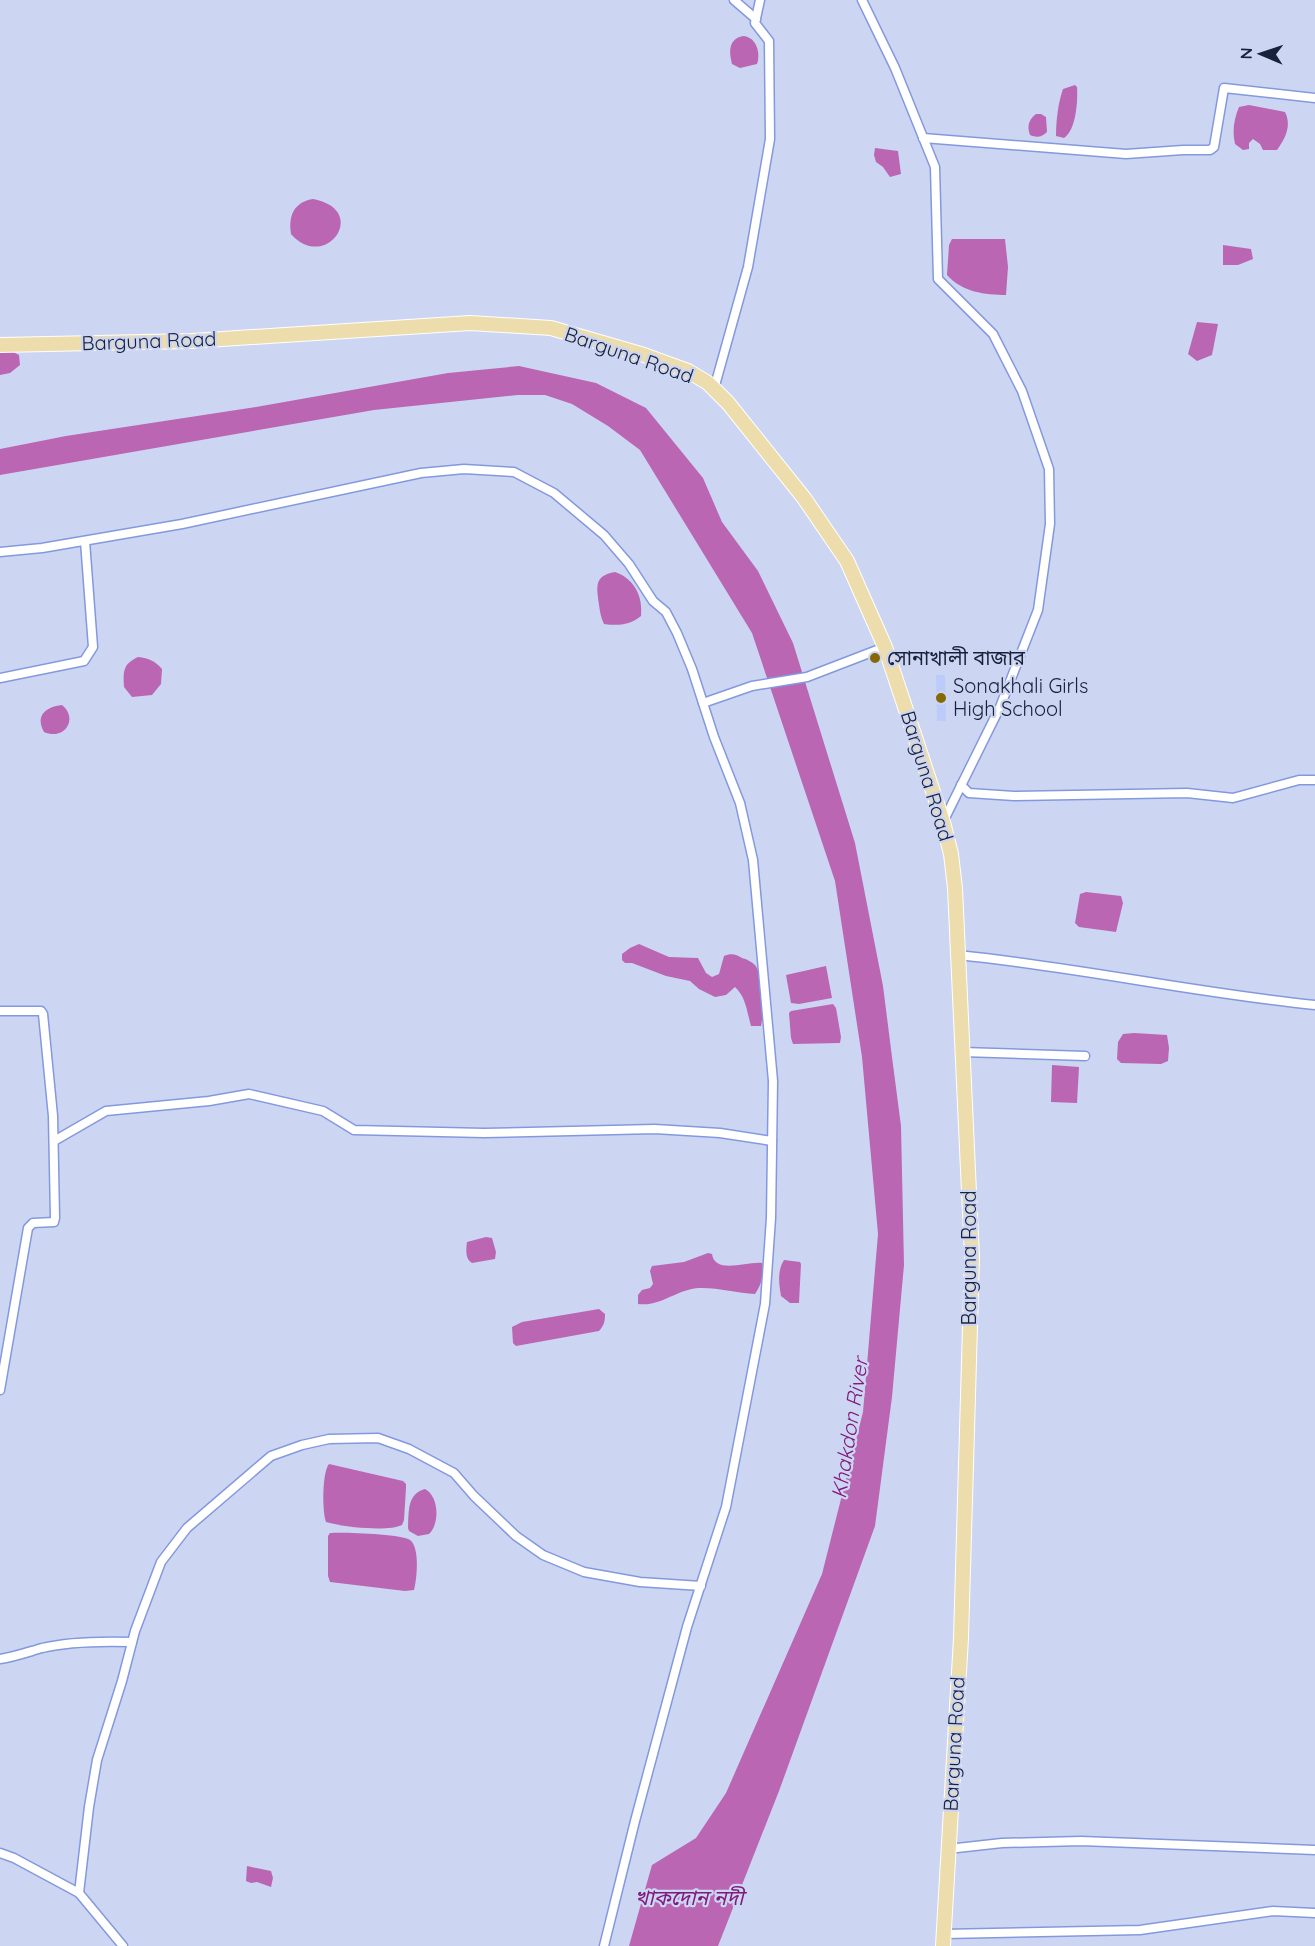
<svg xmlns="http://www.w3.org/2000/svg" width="1315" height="1946" font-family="Quicksand,'Noto Sans Bengali',sans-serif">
	<rect width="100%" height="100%" fill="#ccd6f2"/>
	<!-- built -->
	<polygon fill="#bccbfa" points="936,675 945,675 946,721 937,721"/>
	<!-- water -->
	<g fill="#ba66b3">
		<path d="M 743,36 C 756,37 761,52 757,64 L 740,68 L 732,64 C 729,52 728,39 743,36 Z"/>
		<path d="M 1075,85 L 1077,87 C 1078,101 1076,130 1064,138 L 1056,136 C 1056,121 1058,103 1063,89 Z"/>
		<path d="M 1249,105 L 1285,112 C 1292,126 1285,139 1277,150 L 1263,150 L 1260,144 L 1253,139 L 1249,143 L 1249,149 L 1243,150 L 1235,144 C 1232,131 1234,119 1239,107 Z"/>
		<path d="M 1036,114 L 1041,114 L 1046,117 L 1047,132 C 1042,137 1037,138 1030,135 C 1027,127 1028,120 1036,114 Z"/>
		<polygon points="875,148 898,151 901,174 890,177 883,167 876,162 874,155"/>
		<path d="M 313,199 C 371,210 325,273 291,234 C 288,216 294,202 313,199 Z"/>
		<path d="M 952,239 L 1005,239 L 1008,267 L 1006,295 C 985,295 962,292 947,275 L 949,245 Z"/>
		<polygon points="1223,245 1251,249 1253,259 1238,265 1223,265"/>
		<polygon points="1197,322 1218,324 1212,355 1197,361 1188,354"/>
		<polygon points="9,350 19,355 20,365 10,373 0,375 0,351"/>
		<polygon points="519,366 596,383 646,408 703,478 722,522 758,571 793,643 855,843 883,986 892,1057 901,1126 904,1265 892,1397 875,1526 779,1791 718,1946 629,1946 652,1865 696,1838 726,1793 822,1574 863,1412 878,1234 862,1057 835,881 752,633 640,450 608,426 572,404 545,395 518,395 374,410 0,475 0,449 66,436 256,407 448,373"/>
		<path d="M 615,572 C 635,579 643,597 641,616 C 630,625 618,626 604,624 C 601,618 600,612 599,605 C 597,587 593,576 615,572 Z"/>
		<path d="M 138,657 C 149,658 155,661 162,669 L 161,684 L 152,695 L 132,697 L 124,687 C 123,671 123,664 138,657 Z"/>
		<path d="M 62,705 C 79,719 64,741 44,732 C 35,716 45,707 62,705 Z"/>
		<polygon points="1086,892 1121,896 1123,903 1116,932 1079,927 1075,923 1080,894"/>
		<path d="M 639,944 L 669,957 L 698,958 L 706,973 L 712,977 L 719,974 L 724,956 C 731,953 736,954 742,958 C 746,959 752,962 755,965 C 763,974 764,1015 761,1026 L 751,1026 C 747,1012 746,997 735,987 L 726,995 L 715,997 L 699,989 L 690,981 L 666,976 L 632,963 L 625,963 L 622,960 L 622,954 L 630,948 Z"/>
		<polygon points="826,966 832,998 799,1004 791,1003 786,975"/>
		<polygon points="833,1004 836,1008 841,1037 840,1043 793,1044 791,1038 789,1013 791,1011"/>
		<polygon points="1134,1033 1167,1035 1169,1048 1168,1061 1161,1064 1121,1063 1117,1059 1118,1042 1123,1034"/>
		<polygon points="1052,1065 1079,1067 1077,1103 1051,1102"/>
		<path d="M 486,1237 L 492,1238 L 496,1252 L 495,1259 L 472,1263 C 465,1259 466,1250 467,1242 Z"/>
		<path d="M 708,1253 L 712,1254 C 715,1275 747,1261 762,1263 C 765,1272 761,1286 755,1294 C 737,1293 716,1287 698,1288 C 676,1290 660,1307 638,1304 L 638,1295 L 642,1290 L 650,1288 L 653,1284 L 650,1271 L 652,1266 L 684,1262 Z"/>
		<path d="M 784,1260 L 800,1262 L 801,1264 L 799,1303 L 790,1303 L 781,1296 C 779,1284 777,1271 784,1260 Z"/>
		<path d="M 599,1309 L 605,1314 C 605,1322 604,1325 599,1331 L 516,1346 L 513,1343 L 512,1327 L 522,1322 Z"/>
		<path d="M 329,1464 L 403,1481 L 406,1484 L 406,1488 L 404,1520 L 402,1525 C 388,1532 342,1527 326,1522 C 322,1512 322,1472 329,1464 Z"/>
		<path d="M 425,1489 C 439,1496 440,1524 429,1534 L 418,1536 L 409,1531 L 408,1528 C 409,1511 407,1494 425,1489 Z"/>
		<path d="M 330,1533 C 342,1532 402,1534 410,1540 C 420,1547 417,1579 414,1590 L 405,1591 L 330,1582 L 328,1576 L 328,1536 Z"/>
		<polygon points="247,1866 271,1871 273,1878 271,1887 257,1882 251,1883 246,1881"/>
	</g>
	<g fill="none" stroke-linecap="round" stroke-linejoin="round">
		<!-- minor casing -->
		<g stroke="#8499dd" stroke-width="11">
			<g id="minor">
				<polyline points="734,0 756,19"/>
				<polyline points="862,0 895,68 935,167 938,279 993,334 1022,391 1049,469 1050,524 1038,610 1000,707 943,822"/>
				<polyline points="923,138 1126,154 1183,150 1210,150 1214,147 1224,88 1315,98"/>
				<polyline points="714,389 748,267 770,139 769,41 755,23 760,0"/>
				<polyline points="0,552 42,548 182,524 421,473 464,469 514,472 554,493 604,535 629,564 653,601 666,612 677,633 692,669 714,737 740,803 753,860 773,1081 771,1218 765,1304 726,1507 687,1627 635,1821 604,1946"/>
				<polyline points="0,678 84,661 93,647 85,541"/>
				<polyline points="703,703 752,686 807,677 885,647"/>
				<polyline points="961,785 969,793 1014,796 1187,793 1233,798 1299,780 1315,780"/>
				<path d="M 958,955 C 1078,967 1195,993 1315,1005"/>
				<polyline points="0,1011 41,1011 43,1014 53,1116 55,1218 54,1222 33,1223 28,1228 0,1390"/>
				<polyline points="963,1052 1085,1056"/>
				<polyline points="54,1141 106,1111 209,1101 249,1094 323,1111 354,1130 484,1133 655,1129 720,1133 772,1141"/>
				<path d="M 0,1659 C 14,1657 28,1652 42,1648 C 71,1641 102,1641 132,1642"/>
				<polyline points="948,1849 1002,1843 1081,1841 1315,1850"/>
				<polyline points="0,1853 14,1858 79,1893 123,1946"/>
				<polyline points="79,1893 89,1807 97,1760 122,1681 135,1631 161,1562 187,1528 271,1456 302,1445 329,1439 378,1438 409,1449 454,1473 474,1496 516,1536 543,1555 584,1572 640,1582 701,1586"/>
				<polyline points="944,1934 1140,1930 1273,1911 1315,1913"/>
			</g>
		</g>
		<!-- primary casing -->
		<g stroke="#fff" stroke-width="16">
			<polyline id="primary" points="0,345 192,341 470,323 551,328 644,355 688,371 708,383 728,403 804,498 847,561 885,647 911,725 943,822 951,854 955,888 972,1257 961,1638 943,1946"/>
		</g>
		<!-- minor -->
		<use href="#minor" stroke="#fff" stroke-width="8"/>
		<!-- primary -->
		<use href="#primary" stroke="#eeddac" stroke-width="14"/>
	</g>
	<!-- markers -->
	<g fill="#856904" stroke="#ccd6f2" stroke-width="2">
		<circle cx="875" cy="658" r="6"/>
		<circle cx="941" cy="698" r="6"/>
	</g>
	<g text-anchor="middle" stroke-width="4.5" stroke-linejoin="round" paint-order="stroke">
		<!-- street labels -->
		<g font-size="20" fill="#19203a" stroke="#ccd6f2">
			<text transform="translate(149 341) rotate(-2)" y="7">Barguna Road</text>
			<text transform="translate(629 355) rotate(19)" y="7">Barguna Road</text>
			<text transform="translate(927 776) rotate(73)" y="7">Barguna Road</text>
			<text transform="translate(969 1258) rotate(-90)" y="7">Barguna Road</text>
			<text transform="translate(954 1744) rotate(-87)" y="7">Barguna Road</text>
		</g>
		<!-- poi labels -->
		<g font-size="20" fill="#19203a" stroke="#ccd6f2" text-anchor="start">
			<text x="887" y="665">সোনাখালী বাজার</text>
			<text x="953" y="693">Sonakhali Girls<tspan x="953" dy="23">High School</tspan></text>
		</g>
		<!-- water labels -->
		<g font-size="21" font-style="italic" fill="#81197c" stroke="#ccd6f2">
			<text transform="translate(850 1428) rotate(-81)" y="7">Khakdon River</text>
			<text x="689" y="1905">খাকদোন নদী</text>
		</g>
	</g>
	<!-- north arrow -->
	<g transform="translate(1261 54) rotate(272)" stroke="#ccd6f2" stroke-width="4.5" paint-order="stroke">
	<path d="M0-4.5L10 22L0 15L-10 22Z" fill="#19203a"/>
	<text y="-9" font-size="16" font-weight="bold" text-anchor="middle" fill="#19203a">N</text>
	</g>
</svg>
